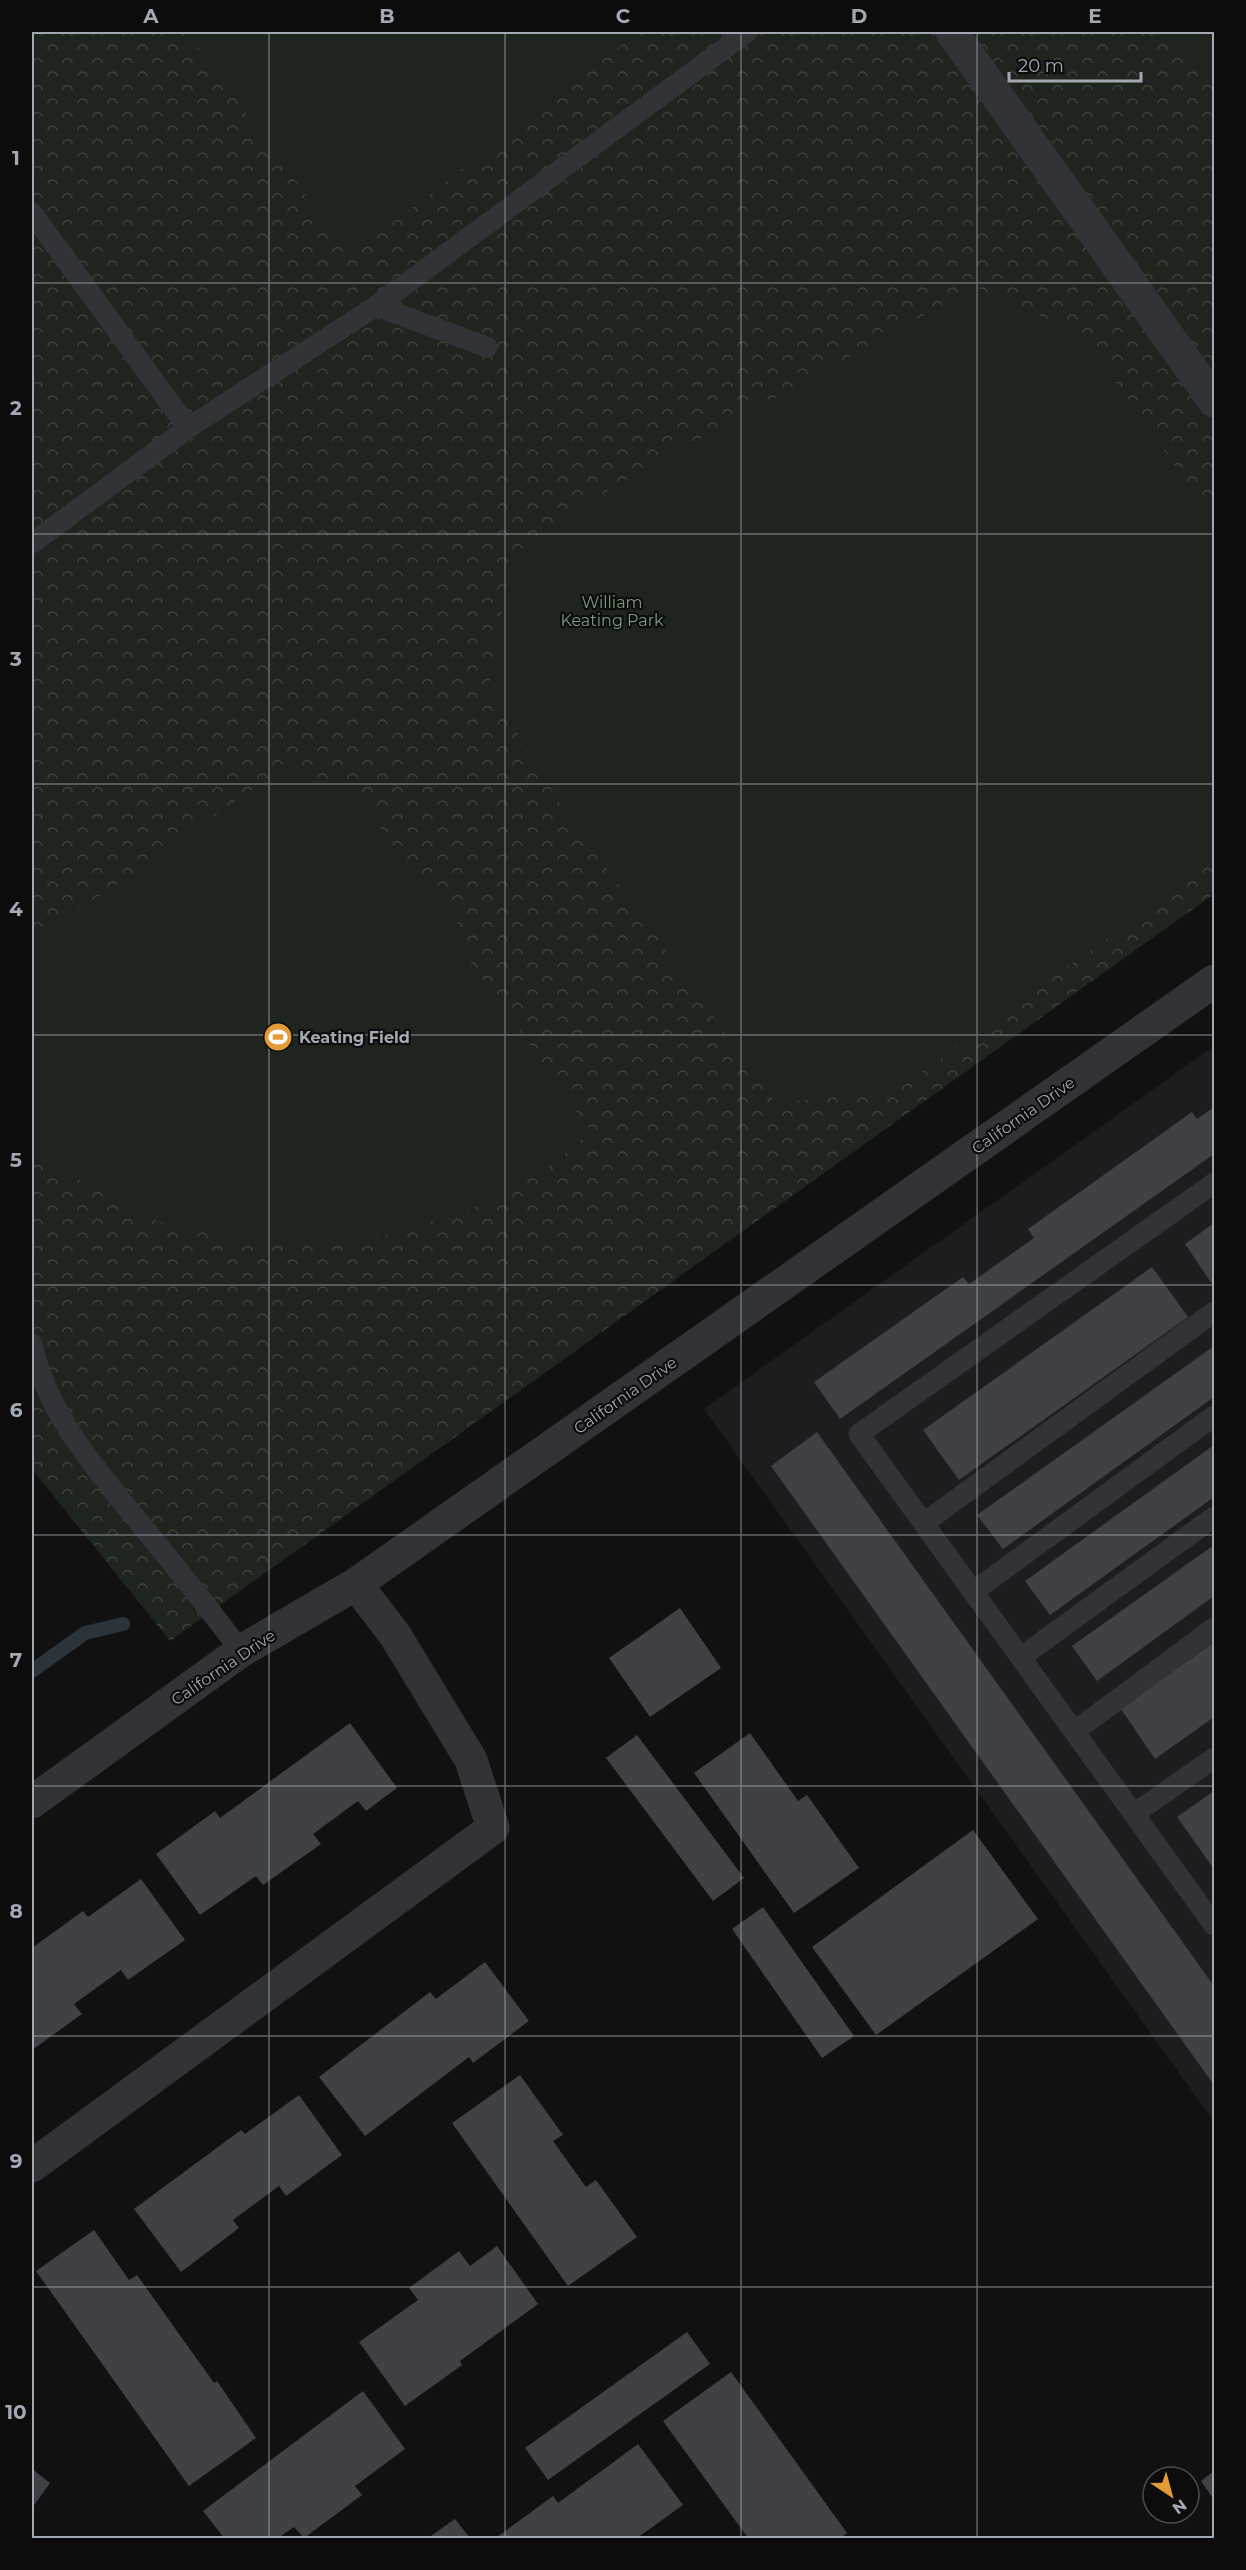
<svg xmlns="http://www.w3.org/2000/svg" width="1246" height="2570" font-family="Montserrat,sans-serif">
	<defs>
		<pattern id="park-crowns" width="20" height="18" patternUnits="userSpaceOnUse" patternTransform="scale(1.5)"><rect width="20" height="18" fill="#1e251e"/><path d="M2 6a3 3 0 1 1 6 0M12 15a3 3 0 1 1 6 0" fill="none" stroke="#3c423c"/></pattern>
	</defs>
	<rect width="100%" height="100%" fill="#111112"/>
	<!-- built -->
	<polygon fill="#1d1d1f" points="1214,1046 1214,2122 704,1409"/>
	<!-- park -->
	<polygon fill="url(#park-crowns)" points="32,32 1214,32 1214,894 170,1641 32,1469"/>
	<!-- garden -->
	<g fill="#1e251e">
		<polygon points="187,32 638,32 350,256"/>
		<polygon points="1169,32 1214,32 1214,88"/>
		<polygon points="975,287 1082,334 1214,521 1214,861 896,1091 776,1103 559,802 489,686 510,561 610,489"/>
		<polygon points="281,770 348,783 425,890 461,917 451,935 591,1131 549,1166 485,1204 397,1233 348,1242 255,1243 165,1224 120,1204 57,1166 32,1146 32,943"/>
	</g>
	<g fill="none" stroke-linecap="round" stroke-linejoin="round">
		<!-- stream -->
		<polyline stroke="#2b343a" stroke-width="14" points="32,1671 85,1633 123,1624"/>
	</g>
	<!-- building -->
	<g fill="#404145">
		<polygon points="1214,1107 1214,1154 840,1419 814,1382 963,1277 969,1284 1034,1238 1028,1229 1192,1112 1197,1119"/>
		<polygon points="1214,1223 1214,1287 1185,1244"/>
		<polygon points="1152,1267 1188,1317 959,1480 923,1430"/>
		<polygon points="1214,1346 1214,1397 1003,1549 977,1515"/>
		<polygon points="817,1432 1214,1986 1214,2085 771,1466"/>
		<polygon points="1214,1445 1214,1497 1050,1615 1025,1581"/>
		<polygon points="1214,1545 1214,1596 1097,1681 1072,1646"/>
		<polygon points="680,1608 721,1668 650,1717 609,1658"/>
		<polygon points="1214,1642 1214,1717 1155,1759 1121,1709"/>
		<polygon points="350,1723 397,1788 366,1811 358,1801 313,1834 321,1844 263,1885 256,1876 200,1915 156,1854 215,1811 220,1818"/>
		<polygon points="750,1733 798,1801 807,1795 859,1868 794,1913 694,1773"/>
		<polygon points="637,1735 744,1878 713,1901 606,1758"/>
		<polygon points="1214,1791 1214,1869 1177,1817"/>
		<polygon points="973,1830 1038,1919 876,2035 812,1947"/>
		<polygon points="141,1879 185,1940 128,1980 121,1970 74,2004 82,2014 32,2050 32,1948 83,1911 88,1917"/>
		<polygon points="763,1907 854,2036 822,2058 732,1929"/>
		<polygon points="485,1962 529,2021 473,2063 469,2057 365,2136 319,2077 430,1992 436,1999"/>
		<polygon points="520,2075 563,2135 553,2141 586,2187 596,2180 637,2237 568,2286 452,2123"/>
		<polygon points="299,2095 342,2155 286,2196 279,2186 233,2220 239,2228 181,2272 134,2209 241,2130 245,2134"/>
		<polygon points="94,2230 129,2280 137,2275 214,2383 217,2381 256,2438 189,2486 36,2271"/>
		<polygon points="497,2246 538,2304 460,2361 462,2365 405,2406 359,2342 418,2300 409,2288 459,2251 470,2266"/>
		<polygon points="687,2332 710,2364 548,2480 525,2448"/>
		<polygon points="731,2372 847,2533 840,2538 748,2538 663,2421"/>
		<polygon points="363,2391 405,2449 355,2486 362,2495 304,2538 294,2527 278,2538 224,2538 203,2511"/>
		<polygon points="638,2444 683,2505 637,2538 499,2538 497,2537 553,2496 558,2503"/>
		<polygon points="32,2469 50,2483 32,2508"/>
		<polygon points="1214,2471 1214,2500 1201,2481"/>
		<polygon points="455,2519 470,2538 428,2538"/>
	</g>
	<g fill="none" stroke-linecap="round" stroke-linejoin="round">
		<!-- service -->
		<g stroke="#323337" stroke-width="21">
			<polyline points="32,213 188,428 32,543"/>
			<polyline points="376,306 487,347"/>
			<polyline points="188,428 376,306 747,32"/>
			<polyline points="1214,1183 859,1434 1214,1925"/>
			<path d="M 32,1344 C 47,1415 98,1471 142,1526 C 176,1567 209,1609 241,1651"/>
			<polyline points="924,1523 1214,1312"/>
			<polyline points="974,1591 1214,1416"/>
			<polyline points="1021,1657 1214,1517"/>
			<polyline points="1075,1731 1214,1628"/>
			<polyline points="1134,1814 1214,1758"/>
		</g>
		<!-- minor -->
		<g stroke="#323337" stroke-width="33">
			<polyline points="952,32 1214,401"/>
			<polyline points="32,2166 493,1828 471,1760 395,1635 356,1584"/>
		</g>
		<!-- tertiary -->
		<polyline stroke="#323337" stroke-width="33" points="32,1802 241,1651 356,1584 1214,981"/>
	</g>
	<!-- grid -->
	<path fill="none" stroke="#a3a9b2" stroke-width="1.5" stroke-opacity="0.55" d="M 269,32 L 269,2538M 505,32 L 505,2538M 741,32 L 741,2538M 977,32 L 977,2538M 32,283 L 1214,283M 32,534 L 1214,534M 32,784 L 1214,784M 32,1035 L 1214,1035M 32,1285 L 1214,1285M 32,1535 L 1214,1535M 32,1786 L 1214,1786M 32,2036 L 1214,2036M 32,2287 L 1214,2287"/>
	<!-- icons -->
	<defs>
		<g id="stadium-disc" transform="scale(1.5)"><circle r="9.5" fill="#e39b38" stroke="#0c0c0d"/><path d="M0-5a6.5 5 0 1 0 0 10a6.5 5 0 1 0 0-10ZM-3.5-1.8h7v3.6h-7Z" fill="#fff"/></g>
	</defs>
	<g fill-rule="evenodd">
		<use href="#stadium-disc" x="278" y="1037"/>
	</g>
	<g text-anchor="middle" stroke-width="4.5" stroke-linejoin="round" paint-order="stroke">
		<!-- park labels -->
		<g font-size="16" fill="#7c9c7b" stroke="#0c0c0d">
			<text x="612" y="608">William<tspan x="612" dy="18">Keating Park</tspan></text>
		</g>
		<!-- poi labels -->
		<g font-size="16" font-weight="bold" fill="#a3a9b2" stroke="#0c0c0d" text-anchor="start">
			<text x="299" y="1043">Keating Field</text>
		</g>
		<!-- street labels -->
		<g font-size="16" fill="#a3a9b2" stroke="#0c0c0d">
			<text transform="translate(1023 1115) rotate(-35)" y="6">California Drive</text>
			<text transform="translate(625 1395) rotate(-35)" y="6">California Drive</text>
			<text transform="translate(223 1667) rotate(-34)" y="6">California Drive</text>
		</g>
	</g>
	<!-- border -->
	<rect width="1246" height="2570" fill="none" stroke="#0c0c0d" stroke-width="66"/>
	<!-- north arrow -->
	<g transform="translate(1171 2495) rotate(144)"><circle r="28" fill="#0c0c0d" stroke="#484b4f" stroke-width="1.5"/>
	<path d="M0-4.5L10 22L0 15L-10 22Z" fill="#e39b38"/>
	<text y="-9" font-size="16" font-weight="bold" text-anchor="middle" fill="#a3a9b2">N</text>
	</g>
	<!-- scale -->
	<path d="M1009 72v9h132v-9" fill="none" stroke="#a3a9b2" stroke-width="3"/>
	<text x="1018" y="72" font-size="18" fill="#a3a9b2" stroke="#0c0c0d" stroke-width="4.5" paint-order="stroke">20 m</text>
	<rect x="33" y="33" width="1180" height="2504" fill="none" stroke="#a3a9b2" stroke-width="2"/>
	<g font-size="20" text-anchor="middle" font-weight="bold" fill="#a3a9b2">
		<text x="151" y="23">A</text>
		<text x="387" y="23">B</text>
		<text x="623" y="23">C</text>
		<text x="859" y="23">D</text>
		<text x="1095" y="23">E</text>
		<text x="16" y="165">1</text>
		<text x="16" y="415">2</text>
		<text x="16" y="666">3</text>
		<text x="16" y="916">4</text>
		<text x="16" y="1167">5</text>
		<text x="16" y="1417">6</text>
		<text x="16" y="1667">7</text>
		<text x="16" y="1918">8</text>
		<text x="16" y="2168">9</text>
		<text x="16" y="2419">10</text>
	</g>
</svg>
